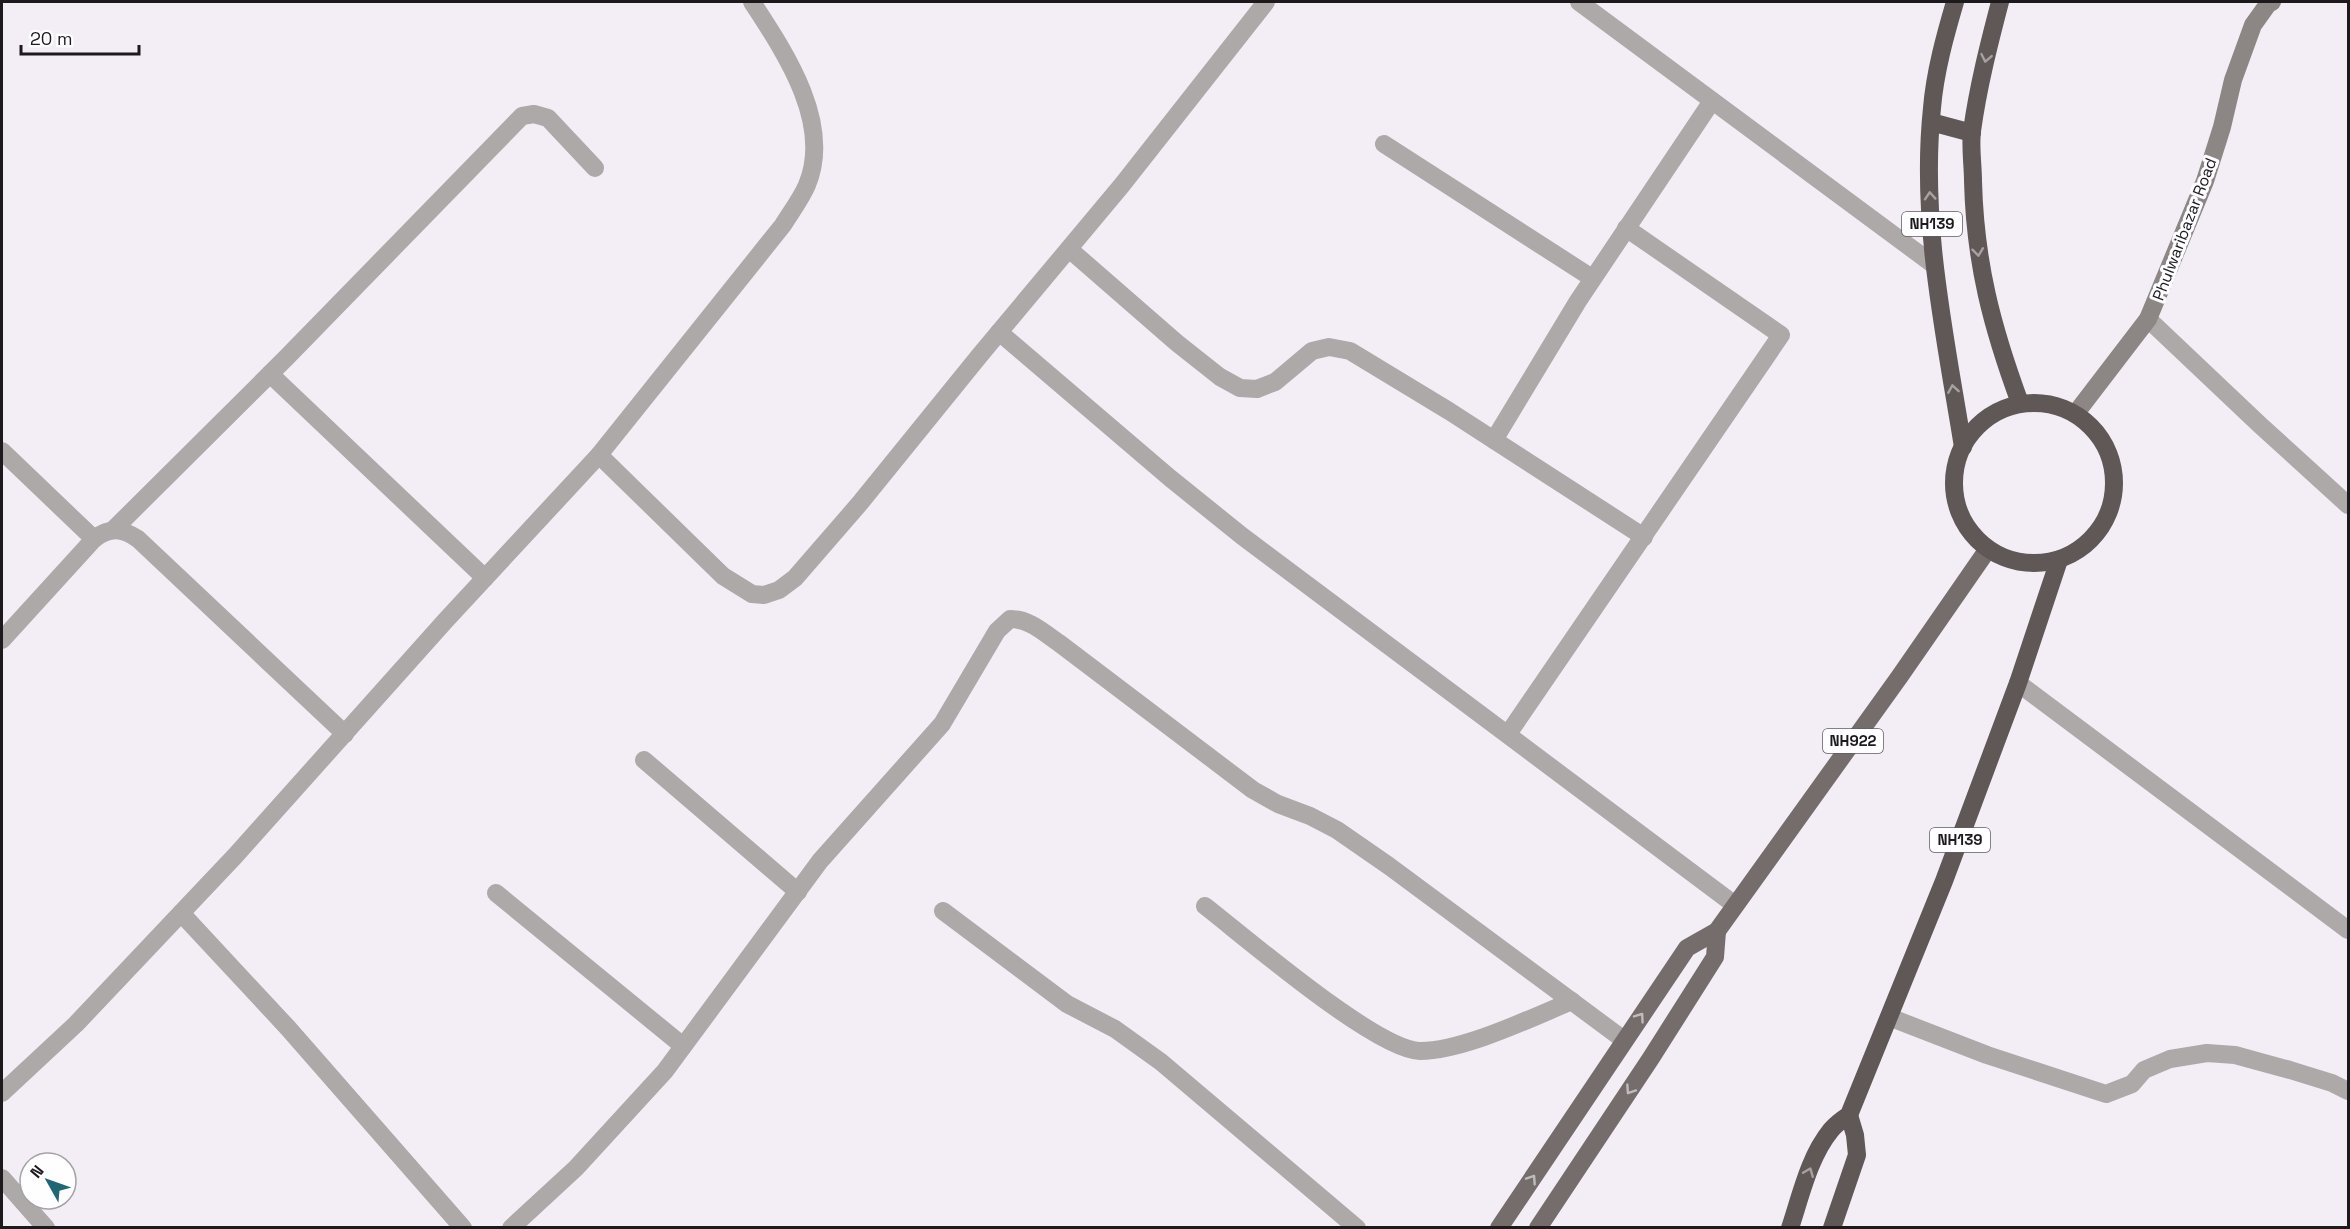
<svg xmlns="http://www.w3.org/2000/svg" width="2350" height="1229" font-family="'Space Grotesk',sans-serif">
	<rect width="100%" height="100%" fill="#f3eef6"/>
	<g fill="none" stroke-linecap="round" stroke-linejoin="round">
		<!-- lane -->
		<polyline stroke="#ada9a8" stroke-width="18" points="1889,1017 1987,1055 2106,1094 2132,1084 2144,1070 2170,1059 2207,1053 2235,1055 2290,1070 2332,1083 2348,1091"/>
		<!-- street -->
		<g stroke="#ada9a8" stroke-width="18">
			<polyline points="1579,2 1934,265"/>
			<polyline points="1384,144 1592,278"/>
			<polyline points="1069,249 1177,343 1220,377 1240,388 1257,389 1275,382 1312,351 1329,347 1350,351 1449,411 1644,537"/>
			<polyline points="2148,319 2260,425 2348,505"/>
			<polyline points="999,332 1170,478 1242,536 1735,905"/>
			<polyline points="270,374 485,578"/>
			<polyline points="1494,440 1578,301 1712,101"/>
			<polyline points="2,451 94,539"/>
			<polyline points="599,455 723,576 752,594 764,595 779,590 795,578 860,503 980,355 1122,185 1266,2"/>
			<polyline points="114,529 286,358 522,116 534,114 548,118 595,168"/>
			<path d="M 2,640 L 94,539 C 110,527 122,528 138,539 L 345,734"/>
			<polyline points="2018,683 2348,930"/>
			<polyline points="1508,734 1781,335 1626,228"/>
			<polyline points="644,760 798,892"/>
			<polyline points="496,893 683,1046"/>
			<path d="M 1205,906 C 1245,937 1376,1050 1420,1051 C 1463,1051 1531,1018 1572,1001"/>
			<polyline points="943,911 1067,1004 1115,1029 1161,1062 1357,1228"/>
			<polyline points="181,913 288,1028 463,1228"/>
			<path d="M 2,1093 L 76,1024 L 235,856 L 446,620 L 599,455 L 783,225 C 791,212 801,199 807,185 C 833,123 784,51 752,2"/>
			<polyline points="2,1178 46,1228"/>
			<path d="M 511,1228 L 576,1168 L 665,1071 L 820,861 L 942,724 L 997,631 L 1010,619 C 1030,619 1044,633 1059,643 L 1253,790 L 1278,804 L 1310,816 L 1337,830 L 1389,866 L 1624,1040"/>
		</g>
		<!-- secondary -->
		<polyline stroke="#8c8684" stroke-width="18" points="2076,413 2148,319 2205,181 2222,127 2233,80 2253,25 2268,4 2272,2"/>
		<!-- primary -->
		<g stroke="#746d6b" stroke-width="18">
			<polyline points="1499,1228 1687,948 1717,931 1900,676 1988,549"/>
			<polyline points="1538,1228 1651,1058 1715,957 1717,931"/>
		</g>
		<!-- highway -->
		<g stroke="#605856" stroke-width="18">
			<path d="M 1955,2 C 1945,36 1935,72 1932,108 C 1920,222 1945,335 1963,447"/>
			<path d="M 2000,2 C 1989,44 1978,87 1972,131 C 1970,147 1973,165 1973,181 C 1975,263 1992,327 2020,403"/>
			<polyline points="1931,122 1972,133"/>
			<circle cx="2034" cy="483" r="80"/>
			<path d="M 1790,1228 C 1801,1195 1809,1157 1831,1130 C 1836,1124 1843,1119 1849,1115 L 1944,881 L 2018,683 L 2059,560"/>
			<polyline points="1832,1228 1857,1155 1855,1135 1849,1115"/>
		</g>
	</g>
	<!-- one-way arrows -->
	<defs><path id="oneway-chevron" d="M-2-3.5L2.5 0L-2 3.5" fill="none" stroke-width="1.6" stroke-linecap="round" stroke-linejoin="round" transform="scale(1.5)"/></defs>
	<g stroke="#a7a2a2">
		<use href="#oneway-chevron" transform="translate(1986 58) rotate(101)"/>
		<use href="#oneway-chevron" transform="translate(1930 196) rotate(-94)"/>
		<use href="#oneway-chevron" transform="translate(1978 252) rotate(83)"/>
		<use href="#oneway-chevron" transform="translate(1953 389) rotate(-99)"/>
		<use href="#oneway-chevron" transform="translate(1809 1172) rotate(-68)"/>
	</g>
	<g stroke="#c0bcbc">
		<use href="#oneway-chevron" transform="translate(1640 1017) rotate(-55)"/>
		<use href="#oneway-chevron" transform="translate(1630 1090) rotate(124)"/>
		<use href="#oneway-chevron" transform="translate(1532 1179) rotate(-56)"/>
	</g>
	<g text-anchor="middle" stroke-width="6" stroke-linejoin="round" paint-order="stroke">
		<!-- shield labels -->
		<g fill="#fefdff" stroke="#605e61" stroke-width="1.5">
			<rect x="1902" y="212" width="60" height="24" rx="4.5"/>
			<rect x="1823" y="729" width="60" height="24" rx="4.5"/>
			<rect x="1930" y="828" width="60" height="24" rx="4.5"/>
		</g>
		<g font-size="15" font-weight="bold" fill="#1c1a1d">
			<text x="1932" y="229">NH139</text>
			<text x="1853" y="746">NH922</text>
			<text x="1960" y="845">NH139</text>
		</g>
		<!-- street labels -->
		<g font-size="16" fill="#1c1a1d" stroke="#fefdff">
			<text transform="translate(2184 229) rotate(-69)" y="6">Phulwaribazar Road</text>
		</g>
	</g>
	<!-- border -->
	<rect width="2350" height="1229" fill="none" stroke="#1c1a1d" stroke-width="6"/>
	<!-- north arrow -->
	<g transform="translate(48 1181) rotate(310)"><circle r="28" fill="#fefdff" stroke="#a4a2a5" stroke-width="1.5"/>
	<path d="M0-4.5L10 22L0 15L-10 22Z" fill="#1f6775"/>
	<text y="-9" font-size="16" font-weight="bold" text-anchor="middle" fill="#1c1a1d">N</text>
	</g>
	<!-- scale -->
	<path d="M21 45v9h118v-9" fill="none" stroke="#1c1a1d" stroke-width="3"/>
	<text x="30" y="45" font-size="18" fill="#1c1a1d" stroke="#fefdff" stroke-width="4.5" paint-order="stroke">20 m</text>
</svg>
